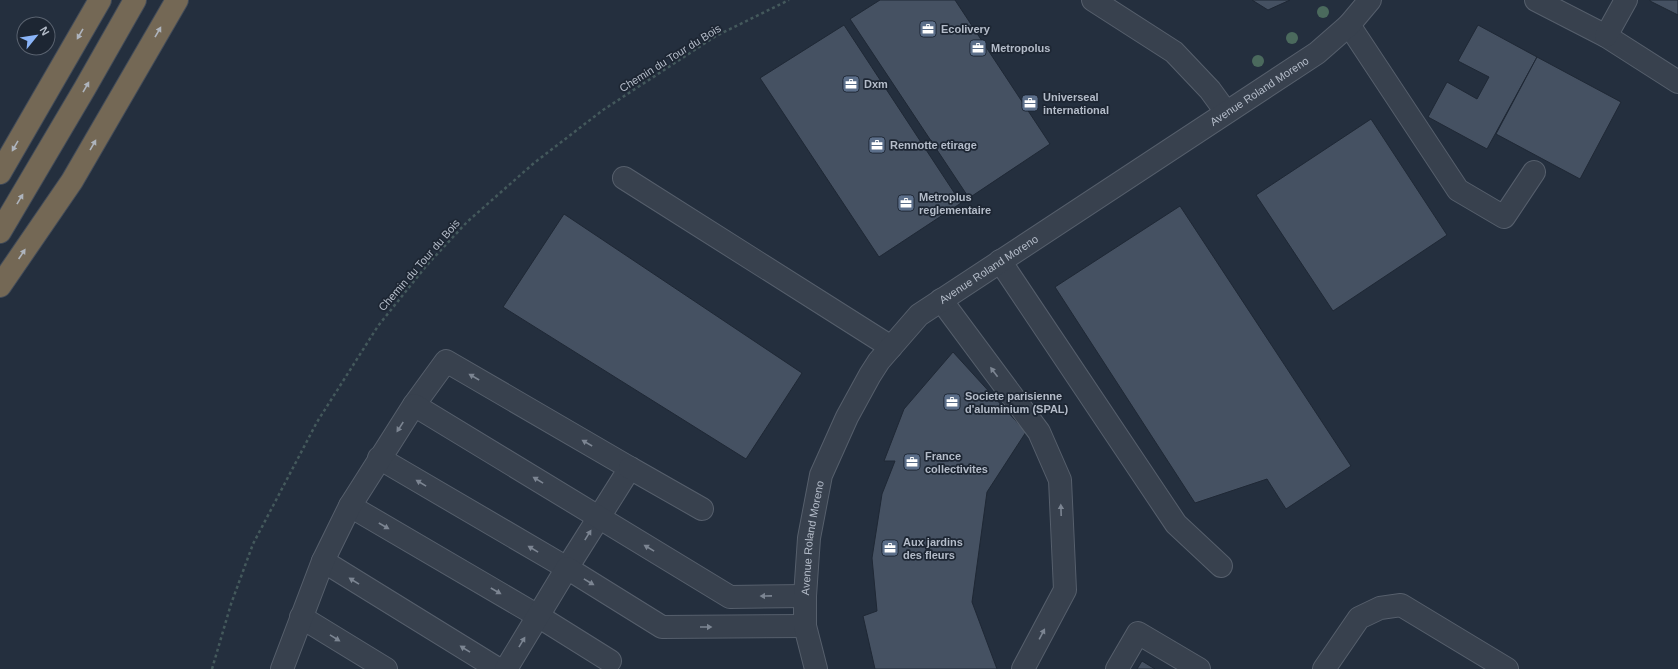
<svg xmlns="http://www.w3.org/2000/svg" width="1678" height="669" font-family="Arial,sans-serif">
	<rect width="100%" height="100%" fill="#242f3e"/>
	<!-- building -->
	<g fill="#455162" stroke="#1f2835">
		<polygon points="880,0 955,0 1050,144 969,198 850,19"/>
		<polygon points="1252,0 1290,0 1268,10"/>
		<polygon points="1678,0 1678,15 1650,1 1650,0"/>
		<polygon points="844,25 961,203 879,257 760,78"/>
		<polygon points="1478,25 1537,57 1487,149 1428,117 1447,82 1477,99 1489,77 1458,61"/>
		<polygon points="1537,57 1621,102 1580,179 1496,134"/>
		<polygon points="1371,119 1447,235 1333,311 1256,195"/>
		<polygon points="1180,206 1351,466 1286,509 1267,479 1195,503 1055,287"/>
		<polygon points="564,214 802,373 746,459 503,307"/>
		<polygon points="953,352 1026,432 987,492 972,602 997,669 875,669 863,616 877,611 872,558 882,494 895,461 884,461 904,409"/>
		<polygon points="1142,661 1155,669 1137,669"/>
	</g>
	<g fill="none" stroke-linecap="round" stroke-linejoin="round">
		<!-- minor casing -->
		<g stroke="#565f6c" stroke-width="24">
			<g id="minor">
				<polyline points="1093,0 1174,52 1210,90 1226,112"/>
				<polyline points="1536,0 1606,36 1678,82"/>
				<polyline points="1349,25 1458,190 1504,217 1534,172"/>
				<polyline points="1606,36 1626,0"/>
				<polyline points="624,178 891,347"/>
				<polyline points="1000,261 1176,524 1221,566"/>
				<polyline points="941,300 1039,432 1060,480 1065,590 1023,669"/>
				<polyline points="379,458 567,568 630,468 446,361 414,405"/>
				<polyline points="630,468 702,509"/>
				<polyline points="350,506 538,616 610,661"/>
				<polyline points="323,561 498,669"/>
				<polyline points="301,617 386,669"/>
				<polyline points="282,669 323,561 350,506 414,405 730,597 805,596"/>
				<polyline points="506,669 567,568 662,627 805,626"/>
				<path id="s1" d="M 816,669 L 805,626 L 805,596 L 809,538 L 821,475 L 847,417 L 870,375 L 879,361 L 919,315 L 1317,53 L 1349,25 L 1370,0"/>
				<polyline points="1117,669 1138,633 1199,669"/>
				<polyline points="1324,669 1359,618 1380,608 1401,605 1507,669"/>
			</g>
		</g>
		<!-- highway casing -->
		<g stroke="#434c59" stroke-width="24">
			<g id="highway">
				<polyline points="0,173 100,0"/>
				<polyline points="0,232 85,88 135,0"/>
				<polyline points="0,286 72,181 177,0"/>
			</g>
		</g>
		<!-- path -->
		<polyline stroke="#44595c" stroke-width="2.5" stroke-dasharray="3 3" stroke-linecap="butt" points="212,669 231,604 253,544 317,422 378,326 427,265 467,222 534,163 603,110 716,36 789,0"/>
		<!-- minor -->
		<use href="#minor" stroke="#38414e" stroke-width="22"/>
		<!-- highway -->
		<use href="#highway" stroke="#746855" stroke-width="22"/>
	</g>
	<!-- trees -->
	<g fill="#4b6a5d">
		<circle cx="1323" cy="12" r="6"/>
		<circle cx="1292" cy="38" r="6"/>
		<circle cx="1258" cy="61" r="6"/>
	</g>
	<!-- one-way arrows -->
	<defs><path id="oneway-solid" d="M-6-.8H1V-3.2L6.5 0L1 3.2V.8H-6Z"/></defs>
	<g fill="#aeb4bd">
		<use href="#oneway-solid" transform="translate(158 32) rotate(-60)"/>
		<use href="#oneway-solid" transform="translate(80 34) rotate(120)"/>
		<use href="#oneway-solid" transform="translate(86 87) rotate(-60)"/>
		<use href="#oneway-solid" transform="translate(93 145) rotate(-60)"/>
		<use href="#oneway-solid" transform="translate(15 146) rotate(120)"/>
		<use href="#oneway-solid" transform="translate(20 199) rotate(-59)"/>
		<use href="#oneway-solid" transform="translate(22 254) rotate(-56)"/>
	</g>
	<g fill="#7c8592">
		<use href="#oneway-solid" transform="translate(994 372) rotate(-127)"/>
		<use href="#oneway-solid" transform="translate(474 377) rotate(-150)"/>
		<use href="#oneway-solid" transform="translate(400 427) rotate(123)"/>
		<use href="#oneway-solid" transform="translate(587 443) rotate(-150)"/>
		<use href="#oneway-solid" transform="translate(538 480) rotate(-149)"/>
		<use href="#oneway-solid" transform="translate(421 483) rotate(-149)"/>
		<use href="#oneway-solid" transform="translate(1061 510) rotate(-92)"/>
		<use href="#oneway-solid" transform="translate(384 526) rotate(30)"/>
		<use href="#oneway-solid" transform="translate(588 535) rotate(-58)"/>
		<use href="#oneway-solid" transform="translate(649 548) rotate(-149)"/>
		<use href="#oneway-solid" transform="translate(533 549) rotate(-149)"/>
		<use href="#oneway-solid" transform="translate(354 581) rotate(-148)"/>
		<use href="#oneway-solid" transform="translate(589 582) rotate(31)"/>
		<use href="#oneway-solid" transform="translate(496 591) rotate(30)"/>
		<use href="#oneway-solid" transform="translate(766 596) rotate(179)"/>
		<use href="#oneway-solid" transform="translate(706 627)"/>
		<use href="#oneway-solid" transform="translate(1042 634) rotate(-62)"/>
		<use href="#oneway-solid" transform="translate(335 638) rotate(32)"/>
		<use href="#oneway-solid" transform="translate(522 642) rotate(-59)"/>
		<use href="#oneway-solid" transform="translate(465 649) rotate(-148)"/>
	</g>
	<!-- icons -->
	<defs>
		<g id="office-square" transform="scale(0.9)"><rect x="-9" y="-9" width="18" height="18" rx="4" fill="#5c6f8a" stroke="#1d2633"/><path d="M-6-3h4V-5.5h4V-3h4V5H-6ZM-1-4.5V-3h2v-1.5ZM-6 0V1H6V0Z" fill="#fff"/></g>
	</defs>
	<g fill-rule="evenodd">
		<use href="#office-square" x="928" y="29"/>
		<use href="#office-square" x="978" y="48"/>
		<use href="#office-square" x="851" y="84"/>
		<use href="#office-square" x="1030" y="103"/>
		<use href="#office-square" x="877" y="145"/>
		<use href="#office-square" x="906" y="203"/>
		<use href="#office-square" x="952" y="402"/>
		<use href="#office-square" x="912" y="462"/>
		<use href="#office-square" x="890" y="548"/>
	</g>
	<g text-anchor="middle" stroke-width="3.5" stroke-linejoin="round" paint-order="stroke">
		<!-- poi labels -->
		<g font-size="11" font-weight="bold" fill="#b4bcc9" stroke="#1d2633" text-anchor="start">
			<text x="941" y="33">Ecolivery</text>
			<text x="991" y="52">Metropolus</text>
			<text x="864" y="88">Dxm</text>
			<text x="1043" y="101">Universeal<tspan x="1043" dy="13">international</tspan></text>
			<text x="890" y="149">Rennotte etirage</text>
			<text x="919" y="201">Metroplus<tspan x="919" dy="13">reglementaire</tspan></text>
			<text x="965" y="400">Societe parisienne<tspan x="965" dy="13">d'aluminium (SPAL)</tspan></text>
			<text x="925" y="460">France<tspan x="925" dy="13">collectivites</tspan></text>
			<text x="903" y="546">Aux jardins<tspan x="903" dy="13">des fleurs</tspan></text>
		</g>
		<!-- street labels -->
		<g font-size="11" fill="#b4bcc9" stroke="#1d2633">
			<text transform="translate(670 58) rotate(-32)" y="4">Chemin du Tour du Bois</text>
			<text dy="4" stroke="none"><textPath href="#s1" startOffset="793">Avenue Roland Moreno</textPath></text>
			<text transform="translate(419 265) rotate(-49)" y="4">Chemin du Tour du Bois</text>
			<text dy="4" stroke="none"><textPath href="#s1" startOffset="469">Avenue Roland Moreno</textPath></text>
			<text dy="4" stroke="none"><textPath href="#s1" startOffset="133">Avenue Roland Moreno</textPath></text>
		</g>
	</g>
	<!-- north arrow -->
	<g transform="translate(36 36) rotate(60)"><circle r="19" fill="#1d2633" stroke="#59626f"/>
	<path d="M0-3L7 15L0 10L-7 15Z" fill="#8ab4f8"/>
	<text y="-6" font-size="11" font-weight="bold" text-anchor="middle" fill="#b4bcc9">N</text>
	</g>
</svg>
